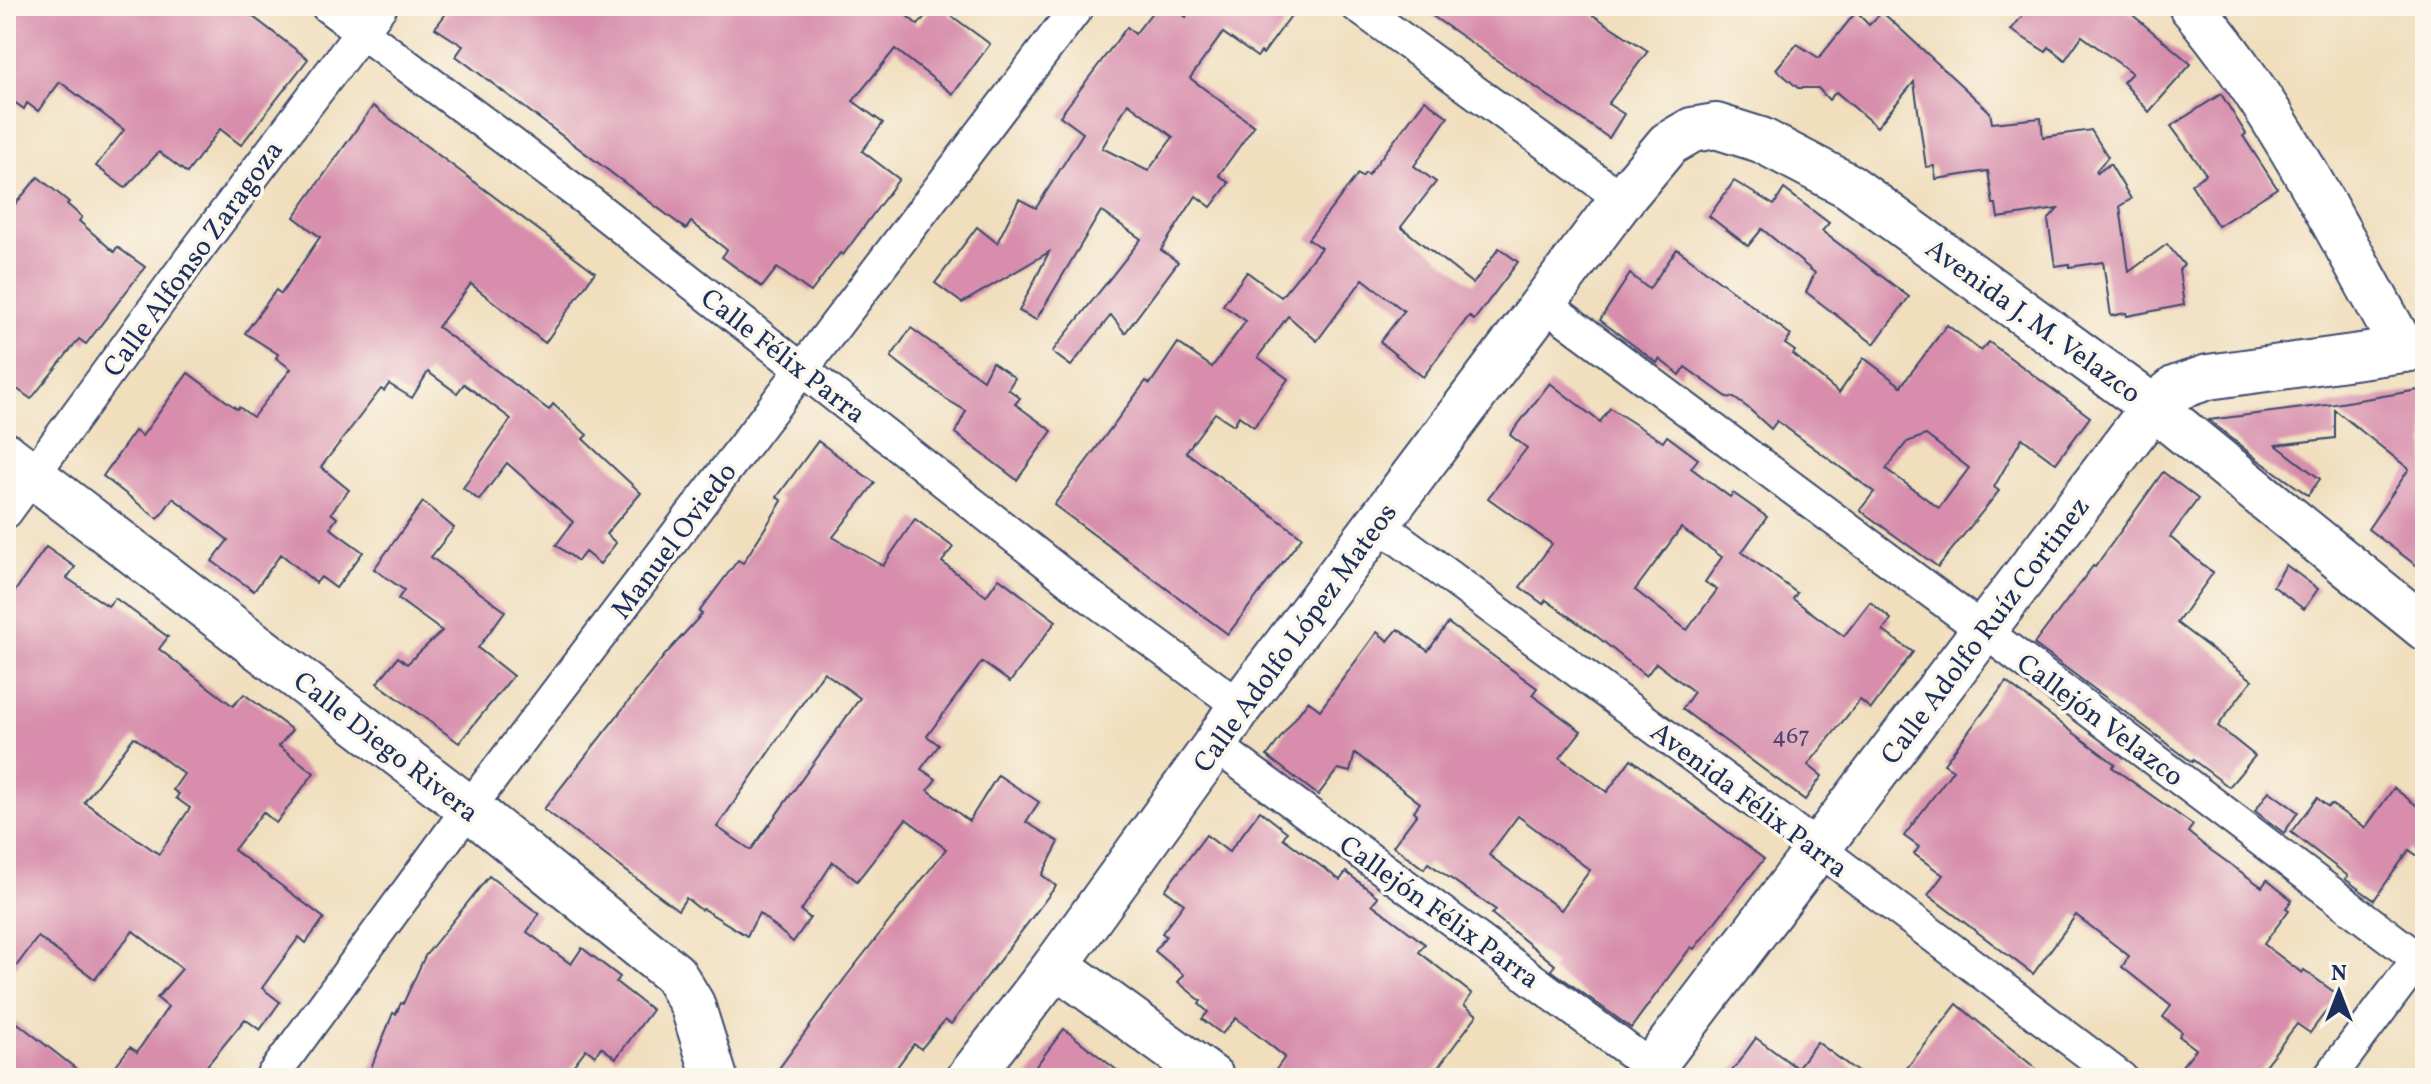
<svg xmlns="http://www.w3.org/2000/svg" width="2431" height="1084" font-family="Vollkorn,serif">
	<rect width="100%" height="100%" fill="#fbf7ec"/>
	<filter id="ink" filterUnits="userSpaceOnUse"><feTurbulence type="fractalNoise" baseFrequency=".0125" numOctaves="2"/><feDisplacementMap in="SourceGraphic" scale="16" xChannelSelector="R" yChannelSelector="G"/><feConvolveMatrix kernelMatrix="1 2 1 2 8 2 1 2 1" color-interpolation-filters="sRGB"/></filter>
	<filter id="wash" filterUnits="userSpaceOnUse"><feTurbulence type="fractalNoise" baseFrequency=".006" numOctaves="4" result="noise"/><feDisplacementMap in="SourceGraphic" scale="32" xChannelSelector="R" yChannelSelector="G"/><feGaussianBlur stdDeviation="1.8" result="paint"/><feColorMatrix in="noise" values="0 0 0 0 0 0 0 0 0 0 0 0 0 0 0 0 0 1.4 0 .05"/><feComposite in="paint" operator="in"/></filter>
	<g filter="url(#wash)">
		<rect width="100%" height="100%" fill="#f0debd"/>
		<g id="blocks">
			<!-- building -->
			<g fill="#d78dab" fill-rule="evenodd">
				<polygon points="6,6 239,6 308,59 241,145 220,129 187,173 159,152 125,188 96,166 124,130 60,82 38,111 27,103 24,109 6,96"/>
				<polygon points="452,6 895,6 918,25 933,6 938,6 990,44 953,94 895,49 853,101 883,123 862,151 899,179 843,255 840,253 811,292 777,268 762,287 722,257 727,250 691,222 686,229 456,56 463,46 435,28"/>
				<path d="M 1157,6 L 1171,6 L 1186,17 L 1192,6 L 1298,6 L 1263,54 L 1261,52 L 1257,57 L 1223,33 L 1190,78 L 1254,126 L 1219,175 L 1229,183 L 1211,207 L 1196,196 L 1161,250 L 1178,262 L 1125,333 L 1111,315 L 1071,366 L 1052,352 L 1141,239 L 1101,211 L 1036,320 L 1019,311 L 1049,252 L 962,303 L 935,283 L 977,227 L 997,243 L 1019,199 L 1036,208 L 1083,133 L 1060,116 L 1127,27 L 1135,34 ZM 1128,103 L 1173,137 L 1148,171 L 1102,148 Z"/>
				<polygon points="1418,6 1579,6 1648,51 1608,104 1624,114 1609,138"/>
				<polygon points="2030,6 2122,6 2191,64 2149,112 2123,82 2132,73 2082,36 2065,60 2049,47 2046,52 2011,30"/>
				<polygon points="1856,12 1869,25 1882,12 1990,112 1992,123 2041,118 2043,137 2091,130 2108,157 2096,171 2097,173 2110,164 2131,199 2120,206 2129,272 2167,244 2184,265 2179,270 2184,305 2127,316 2126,313 2111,316 2103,262 2069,267 2069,264 2055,266 2048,220 2058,209 1998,218 1996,204 1993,204 1988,171 1936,179 1934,166 1926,167 1914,82 1877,127 1836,92 1829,100 1818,88 1798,88 1776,69 1797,44 1819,58"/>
				<polygon points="2221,94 2246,134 2243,136 2277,188 2218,226 2191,184 2206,174 2171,126"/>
				<polygon points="1425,100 1448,117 1414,166 1436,182 1401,227 1473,284 1499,248 1518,262 1474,320 1469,316 1423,377 1380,342 1404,311 1363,279 1317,341 1288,316 1258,357 1288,379 1254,427 1239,416 1234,425 1215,413 1186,452 1302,537 1228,634 1054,505 1146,381 1150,384 1178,343 1212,367 1246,321 1223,305 1247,272 1281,297 1321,248 1308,239 1358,174 1362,177 1365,173 1368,175"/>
				<polygon points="373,106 595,272 545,343 471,284 438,327 549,410 553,404 587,435 583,439 641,493 606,534 616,543 600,564 585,552 578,561 556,545 573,522 507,463 479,500 463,488 511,419 464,384 457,393 428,372 412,398 389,384 384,391 381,389 321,467 349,490 331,513 337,518 330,528 363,552 336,588 321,577 316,583 281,554 254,591 212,561 228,540 173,498 158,519 103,476 135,431 142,436 188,373 237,409 239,407 253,417 291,369 276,358 278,354 245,333 276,290 281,294 320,237 294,217"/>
				<polygon points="38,177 69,202 67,204 82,217 79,221 114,252 117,247 145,267 86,344 79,339 31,399 6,381 6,215"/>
				<polygon points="1734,181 1774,205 1784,189 1829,223 1822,231 1909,297 1874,344 1806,292 1815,273 1762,229 1748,246 1709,216"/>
				<path d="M 1677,249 L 1791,335 L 1785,344 L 1795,351 L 1793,354 L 1839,393 L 1864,358 L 1901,386 L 1947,325 L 1981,351 L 1989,342 L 2090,417 L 2056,463 L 2022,438 L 1994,487 L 1999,491 L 1938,567 L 1860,510 L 1874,492 L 1777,421 L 1771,429 L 1747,407 L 1734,398 L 1727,397 L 1685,367 L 1680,375 L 1659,359 L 1657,363 L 1600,320 L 1630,274 L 1649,289 ZM 1926,435 L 1969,468 L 1939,508 L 1886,469 L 1907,442 Z"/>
				<polygon points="911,328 983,380 992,362 1015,378 1008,389 1020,398 1015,404 1052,431 1017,480 955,433 966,411 946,399 891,357"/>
				<path d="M 1550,383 L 1600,422 L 1610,408 L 1663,442 L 1667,436 L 1698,459 L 1691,468 L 1730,497 L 1733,493 L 1767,517 L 1742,552 L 1797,593 L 1793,599 L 1844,636 L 1870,602 L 1891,619 L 1883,631 L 1913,652 L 1871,709 L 1860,700 L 1808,765 L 1822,776 L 1805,800 L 1682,709 L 1694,692 L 1656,663 L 1646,676 L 1599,638 L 1546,600 L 1543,604 L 1520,587 L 1552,544 L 1488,498 L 1527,448 L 1510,435 ZM 1681,528 L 1722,557 L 1705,582 L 1717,590 L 1687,630 L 1635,590 Z"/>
				<polygon points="2425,389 2425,572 2368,529 2409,469 2335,410 2335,438 2276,445 2320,479 2308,495 2257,459 2209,420 2335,404"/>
				<path d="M 818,441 L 875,483 L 833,537 L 883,566 L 915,519 L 953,547 L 942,562 L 986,596 L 999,578 L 1056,621 L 1010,682 L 982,662 L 927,736 L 939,745 L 921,769 L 936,779 L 928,790 L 969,821 L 998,775 L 1039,802 L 1026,822 L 1059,842 L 1042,875 L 1056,886 L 951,1024 L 945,1020 L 921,1049 L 914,1044 L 889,1078 L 772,1078 L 845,978 L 946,849 L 906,819 L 857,881 L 833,862 L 801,911 L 810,918 L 793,942 L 759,913 L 747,936 L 703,909 L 701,910 L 686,898 L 678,910 L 544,809 L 665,655 L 702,614 L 699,612 L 738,560 L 743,563 L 782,501 L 777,497 ZM 824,672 L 860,698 L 751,850 L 717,827 Z"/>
				<polygon points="2163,472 2198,499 2170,537 2213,573 2177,623 2252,680 2218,726 2255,756 2229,787 2193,760 2192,762 2034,644 2093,566 2095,567"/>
				<polygon points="423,502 454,528 431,557 505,611 478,648 513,676 459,743 377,683 398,657 407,664 442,631 398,599 404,590 374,569"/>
				<path d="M 46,547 L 75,567 L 67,578 L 108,606 L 115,598 L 168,637 L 159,649 L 233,706 L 244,694 L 292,730 L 279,746 L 314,773 L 276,823 L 263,812 L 234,850 L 324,918 L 306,943 L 299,937 L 262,988 L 280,1002 L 260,1030 L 245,1019 L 197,1078 L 106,1078 L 130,1047 L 137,1052 L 168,1007 L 157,998 L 182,969 L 133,931 L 95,979 L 38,937 L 6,980 L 6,604 ZM 134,737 L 184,774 L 173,790 L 179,794 L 176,798 L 190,808 L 159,854 L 84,802 Z"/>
				<polygon points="2286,565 2318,589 2304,609 2273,586"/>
				<path d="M 1448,623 L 1537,688 L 1532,695 L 1581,731 L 1560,758 L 1607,792 L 1631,759 L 1764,859 L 1694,949 L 1691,947 L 1631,1028 L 1551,970 L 1555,965 L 1492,914 L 1496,910 L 1428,863 L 1424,869 L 1393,846 L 1417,814 L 1414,811 L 1420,803 L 1355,753 L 1350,772 L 1338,769 L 1318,795 L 1267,756 L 1308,701 L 1320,710 L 1377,632 L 1388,641 L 1398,629 L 1428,651 ZM 1518,816 L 1590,870 L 1561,910 L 1489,855 Z"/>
				<polygon points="2006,682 2115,764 2112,767 2193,825 2188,832 2205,846 2262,887 2267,880 2292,900 2286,908 2289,910 2264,944 2302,973 2304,970 2338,995 2310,1033 2297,1024 2255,1078 2172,1078 2196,1049 2179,1036 2182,1032 2163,1017 2171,1006 2122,967 2129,956 2076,915 2033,974 1928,895 1943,875 1914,854 1919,847 1904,836 1953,770 1944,764"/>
				<polygon points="2394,788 2425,812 2425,861 2409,850 2374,900 2345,879 2348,876 2291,832 2317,798 2328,807 2331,804 2365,828"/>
				<polygon points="2269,791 2298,812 2284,833 2255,811"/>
				<polygon points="1260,811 1287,832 1283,838 1340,880 1346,872 1378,897 1372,904 1425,944 1419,952 1472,994 1464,1005 1477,1015 1430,1078 1270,1078 1285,1057 1236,1018 1222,1034 1202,1019 1208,1012 1199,1004 1201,1001 1178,982 1184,975 1155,951 1166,936 1162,933 1184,904 1165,890 1206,835 1229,852"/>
				<polygon points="489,876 539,914 527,932 571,964 582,948 620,977 616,982 652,1010 616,1058 601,1047 595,1056 586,1049 564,1078 367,1078 393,1013 396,1014 401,1003 403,1004 425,956"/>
				<polygon points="1957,1004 1988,1030 2048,1078 1899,1078"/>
				<polygon points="6,1014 88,1078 6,1078"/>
				<polygon points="1064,1029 1127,1078 1027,1078"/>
				<polygon points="1756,1038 1797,1068 1817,1042 1866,1078 1727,1078"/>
			</g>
		</g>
	</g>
	<g filter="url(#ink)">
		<use href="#blocks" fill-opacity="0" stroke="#3b496c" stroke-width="2"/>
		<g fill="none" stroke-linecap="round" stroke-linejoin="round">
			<!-- street casing -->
			<g stroke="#3b496c" stroke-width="36">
				<g id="street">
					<polyline points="327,6 583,197 1091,597 1240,706"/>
					<polyline points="1357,6 1622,199"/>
					<polyline points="1545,304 1983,630 2425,964"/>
					<polyline points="6,512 191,258 381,6"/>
					<polyline points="1377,523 1819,849 2121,1078"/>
					<polyline points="1215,745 1666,1078"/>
					<polyline points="271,1078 469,808 1078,6"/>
					<polyline points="2329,1078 2425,950"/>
				</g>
			</g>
			<!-- secondary casing -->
			<g stroke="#3b496c" stroke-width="48">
				<g id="secondary">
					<path d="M 2191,6 C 2278,108 2338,233 2404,350"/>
					<polyline points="6,455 469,808 674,974 692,1004 715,1078"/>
					<polyline points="1056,965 1212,1078"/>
					<polyline points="969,1078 1056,965 1215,745 1240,706 1622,199 1668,144 1692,130 1716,126 1761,140 1849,186 2153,407 2425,628"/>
					<polyline points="1644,1078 2153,407 2176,388 2208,377 2425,347"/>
				</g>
			</g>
			<!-- street -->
			<use href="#street" stroke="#fff" stroke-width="32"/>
			<!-- secondary -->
			<use href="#secondary" stroke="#fff" stroke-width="44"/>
		</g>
	</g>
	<g text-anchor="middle" stroke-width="7" stroke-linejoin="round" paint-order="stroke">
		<!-- number labels -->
		<g font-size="24" fill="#4a4671">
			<text x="1791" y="743">467</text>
		</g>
		<!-- street labels -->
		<g font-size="28" fill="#1b2f5e" stroke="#fbf7ec">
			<text transform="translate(192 258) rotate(-54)" y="10">Calle Alfonso Zaragoza</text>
			<text transform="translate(2034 320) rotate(36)" y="10">Avenida J. M. Velazco</text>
			<text transform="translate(784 355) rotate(38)" y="10">Calle Félix Parra</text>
			<text transform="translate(673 540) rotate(-53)" y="10">Manuel Oviedo</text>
			<text transform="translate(1984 630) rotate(-53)" y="10">Calle Adolfo Ruíz Cortinez</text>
			<text transform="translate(1294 637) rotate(-54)" y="10">Calle Adolfo López Mateos</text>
			<text transform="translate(2101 719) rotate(37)" y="10">Callejón Velazco</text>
			<text transform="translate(387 746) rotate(38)" y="10">Calle Diego Rivera</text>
			<text transform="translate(1750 799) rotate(37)" y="10">Avenida Félix Parra</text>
			<text transform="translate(1440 911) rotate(36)" y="10">Callejón Félix Parra</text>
		</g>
	</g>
	<!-- margin -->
	<rect width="2431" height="1084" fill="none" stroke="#fbf7ec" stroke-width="32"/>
	<!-- north arrow -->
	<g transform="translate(2339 992)" stroke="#fbf7ec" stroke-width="6" paint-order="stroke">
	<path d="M0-6L14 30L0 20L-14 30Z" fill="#1b2f5e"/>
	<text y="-12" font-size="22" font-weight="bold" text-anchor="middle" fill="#1b2f5e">N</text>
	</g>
</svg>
